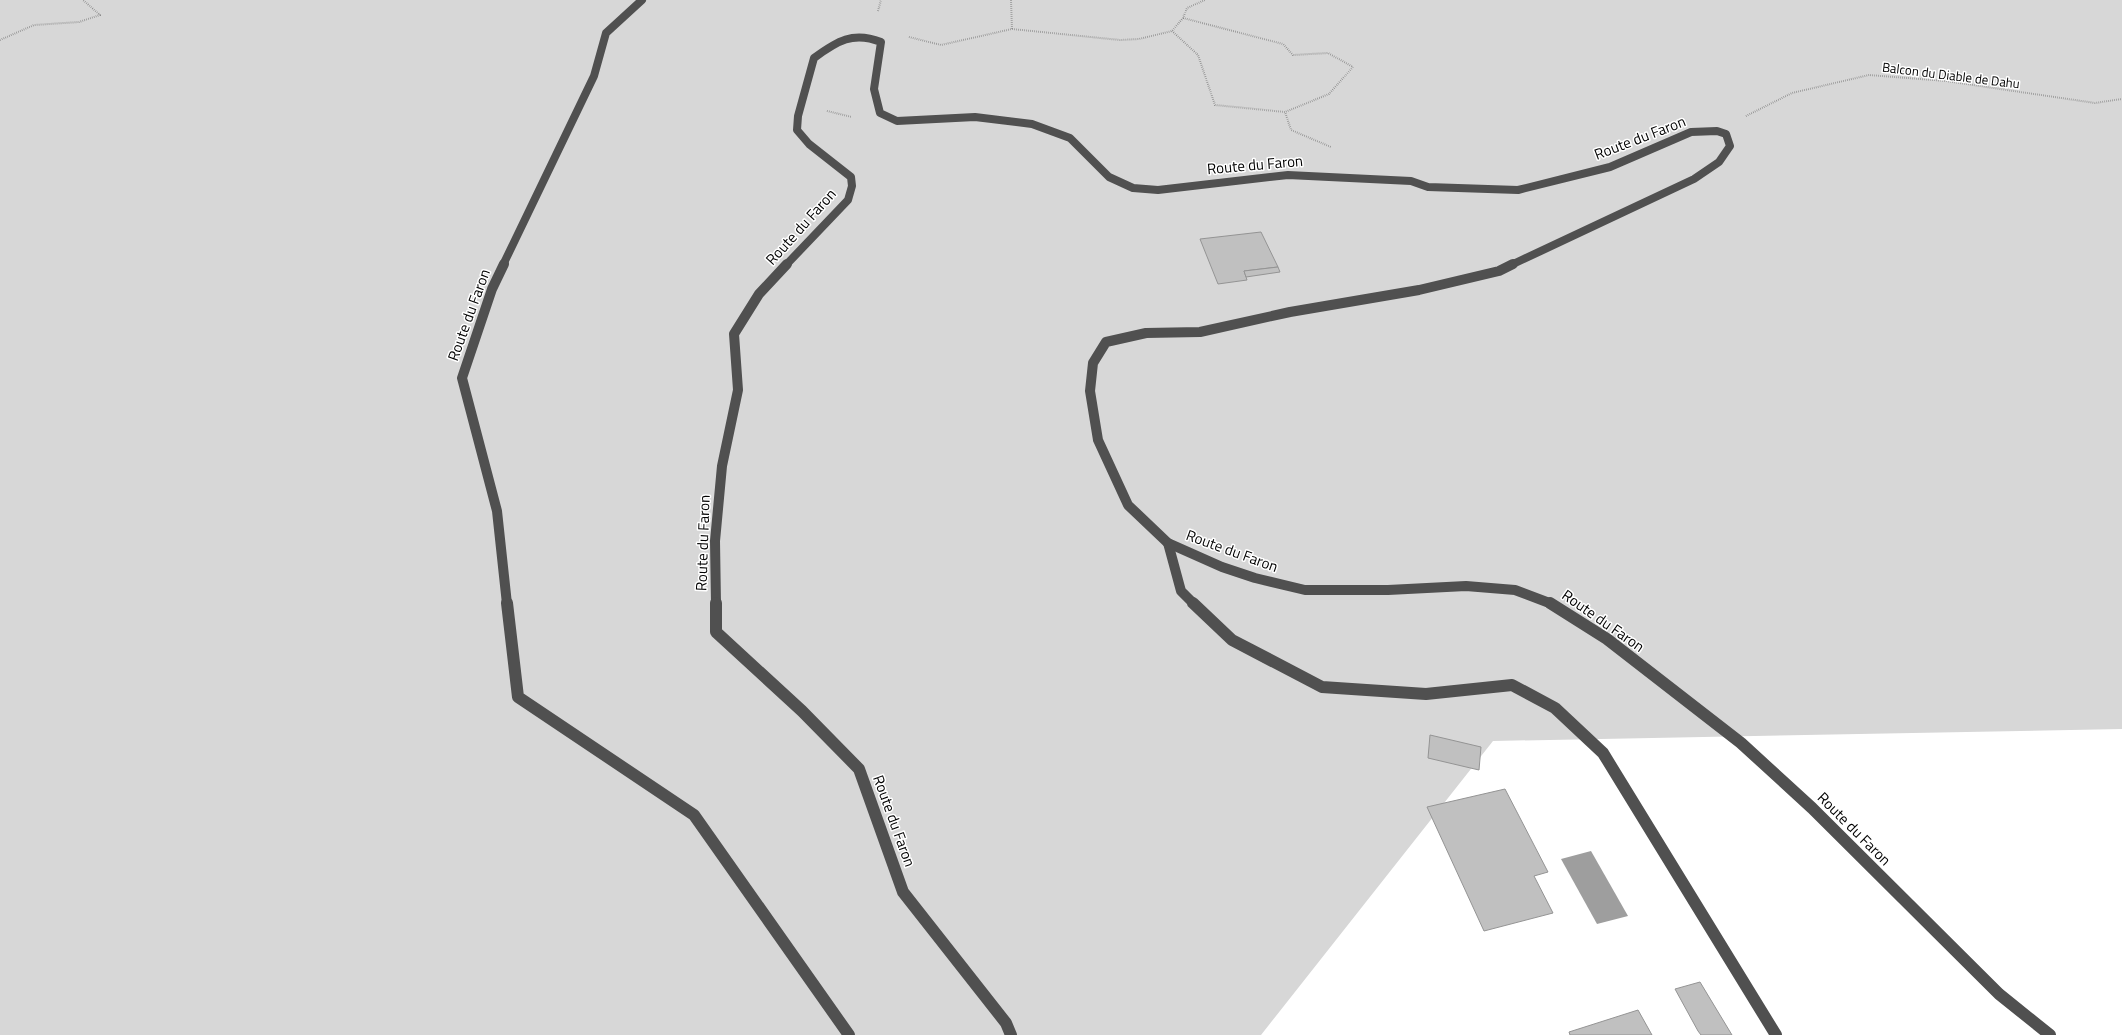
<svg xmlns="http://www.w3.org/2000/svg" width="2122" height="1035" font-family="'Titillium Web',sans-serif">
	<rect width="100%" height="100%" fill="#fff"/>
	<!-- green -->
	<polygon fill="#d7d7d7" points="0,0 2122,0 2122,729 1493,741 1261,1035 0,1035"/>
	<!-- water -->
	<polygon fill="#9e9e9e" points="1591,851 1628,916 1597,924 1561,859"/>
	<!-- building -->
	<g fill="#c0c0c0" stroke="#949494">
		<polygon points="1261,232 1278,267 1244,271 1247,280 1218,284 1200,239"/>
		<polygon points="1278,267 1280,272 1246,277 1244,271"/>
		<polygon points="1430,735 1481,747 1479,770 1428,758"/>
		<polygon points="1505,789 1548,872 1534,876 1553,913 1484,931 1427,807"/>
		<polygon points="1700,982 1732,1035 1701,1035 1698,1031 1675,989"/>
		<polygon points="1638,1010 1652,1035 1570,1035 1569,1032"/>
	</g>
	<g fill="none" stroke-linecap="round" stroke-linejoin="round">
		<!-- path -->
		<g stroke="#727272" stroke-width="2" stroke-dasharray="0.5 1.5" stroke-linecap="butt">
			<polyline points="1011,0 1012,29"/>
			<polyline points="878,11 881,0"/>
			<polyline points="1183,18 1283,44 1293,55 1328,53 1353,67 1329,94 1285,112"/>
			<polyline points="1172,31 1198,55 1215,105 1285,112 1291,130 1331,147"/>
			<polyline points="909,37 941,45 1012,29 1120,40 1139,39 1172,31 1183,18 1187,8 1205,0"/>
			<polyline points="0,40 34,25 79,22 100,15 83,0"/>
			<polyline points="827,111 852,117"/>
			<polyline points="1746,116 1792,93 1869,75 1946,81 2095,103 2122,99"/>
		</g>
		<!-- minor-far2 -->
		<g stroke="#505050" stroke-width="8">
			<polyline points="503,265 594,76 606,33 642,0"/>
			<path d="M 786,265 L 848,200 L 852,186 L 851,177 L 809,144 L 797,130 L 798,116 L 814,58 C 837,41 853,31 881,42 L 874,89 L 880,113 L 897,121 L 975,117 L 1032,124 L 1070,138 L 1109,177 L 1133,188 L 1158,190 L 1288,175 L 1411,181 L 1428,187 L 1518,190 L 1610,167 L 1691,132 L 1717,131 L 1726,134 L 1730,146 L 1719,162 L 1694,179 L 1511,265"/>
		</g>
		<!-- minor-far1 -->
		<g stroke="#505050" stroke-width="10">
			<polyline points="504,264 492,289 462,378 497,511 507,604"/>
			<polyline points="1513,264 1499,271 1419,290 1290,312 1200,332 1146,333 1106,342 1093,363 1090,391 1098,440 1128,505 1168,543 1222,567 1255,578 1305,590 1388,590 1466,586 1515,590 1552,604"/>
			<polyline points="1168,543 1181,591 1194,604"/>
			<polyline points="716,604 715,541 722,466 738,390 734,334 759,294 787,264"/>
		</g>
		<!-- minor -->
		<g stroke="#505050" stroke-width="12">
			<polyline points="507,603 518,697 694,815 849,1035"/>
			<polyline points="716,603 716,632 802,711 859,769 903,892 1006,1023 1011,1035"/>
			<polyline points="1193,603 1232,640 1322,687 1426,694 1512,685 1555,708 1603,753 1776,1035"/>
			<polyline points="1550,603 1607,639 1741,743 1812,808 1999,994 2050,1035"/>
		</g>
	</g>
	<g text-anchor="middle" stroke-width="3" stroke-linejoin="round" paint-order="stroke">
		<!-- far-street labels -->
		<g font-size="13" fill="#000" stroke="#fff">
			<text transform="translate(1951 75) rotate(7)" y="5">Balcon du Diable de Dahu</text>
		</g>
		<!-- street labels -->
		<g font-size="15" fill="#000" stroke="#fff">
			<text transform="translate(1640 138) rotate(-21)" y="5">Route du Faron</text>
			<text transform="translate(1255 165) rotate(-5)" y="5">Route du Faron</text>
			<text transform="translate(801 227) rotate(-48)" y="5">Route du Faron</text>
			<text transform="translate(469 315) rotate(-70)" y="5">Route du Faron</text>
			<text transform="translate(703 543) rotate(-88)" y="5">Route du Faron</text>
			<text transform="translate(1232 551) rotate(20)" y="5">Route du Faron</text>
			<text transform="translate(1603 621) rotate(35)" y="5">Route du Faron</text>
			<text transform="translate(894 821) rotate(70)" y="5">Route du Faron</text>
			<text transform="translate(1854 829) rotate(45)" y="5">Route du Faron</text>
		</g>
	</g>
</svg>
